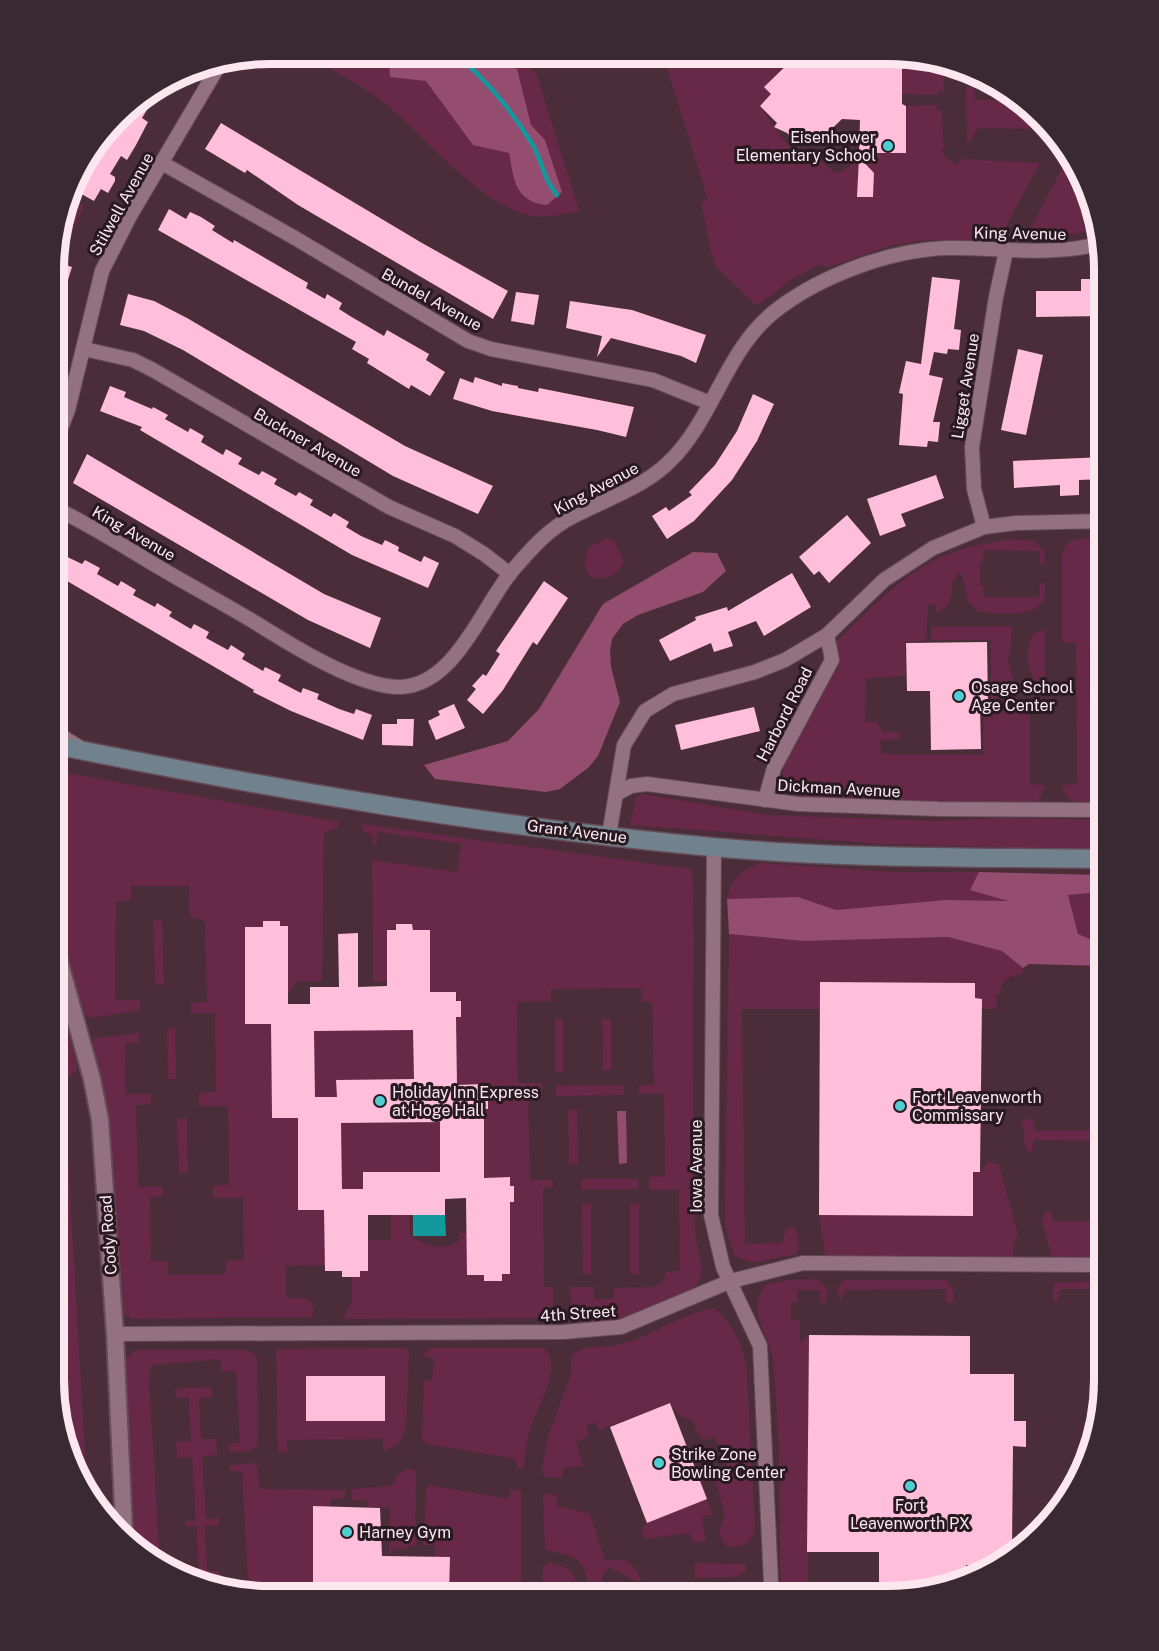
<svg xmlns="http://www.w3.org/2000/svg" width="1159" height="1651" font-family="'Public Sans',sans-serif">
	<rect width="100%" height="100%" fill="#4b2d3a"/>
	<!-- green -->
	<g fill="#682948">
		<path d="M 304,54 L 524,55 L 537,76 L 579,210 C 561,215 539,220 521,213 C 470,194 427,139 386,104 C 362,84 330,70 304,54 Z"/>
		<path d="M 663,55 L 775,55 L 775,62 L 782,69 L 764,87 L 771,94 L 760,106 C 771,123 782,141 798,154 C 804,158 815,157 820,160 C 831,170 835,178 850,166 L 855,149 L 859,150 L 858,197 L 873,197 L 874,174 L 866,165 L 868,153 L 906,153 L 906,106 L 937,105 L 937,110 L 942,111 L 943,141 L 946,146 L 941,150 L 946,158 L 958,165 L 960,159 L 1040,163 L 1001,235 L 987,241 L 923,240 L 889,246 L 829,267 L 818,265 L 792,279 L 758,305 L 755,304 L 716,267 C 708,247 707,224 701,203 L 708,200 Z"/>
		<path d="M 905,56 C 915,56 940,59 943,71 C 945,77 943,85 944,91 L 938,91 L 938,95 L 902,94 L 902,59 Z"/>
		<polygon points="966,87 974,87 975,100 1021,100 1045,129 978,128 970,141 967,141"/>
		<polygon points="1068,157 1083,175 1096,230 1050,238 1034,236 1031,228"/>
		<polygon points="70,200 84,206 64,249 56,245 56,242"/>
		<path d="M 1090,538 C 1110,549 1108,581 1103,601 L 1093,606 L 1092,642 L 1105,644 L 1089,644 L 1090,647 L 1105,647 L 1089,648 L 1090,762 L 1100,762 C 1106,774 1104,795 1094,803 C 1079,803 1067,804 1062,786 L 1077,783 L 1076,643 L 1062,642 L 1062,554 C 1064,540 1078,539 1090,538 Z"/>
		<path d="M 606,539 L 614,541 L 624,562 C 617,576 606,581 590,577 L 584,563 L 589,547 Z"/>
		<path d="M 1014,539 L 1035,541 L 1044,552 L 1045,564 L 1040,564 L 1040,551 L 984,550 L 983,562 L 980,562 L 980,586 L 983,586 L 984,597 L 1039,597 L 1040,584 L 1044,582 C 1054,620 1001,615 978,611 L 968,602 L 962,574 L 956,574 L 955,581 L 952,581 C 952,595 952,608 936,612 L 936,605 L 928,604 L 926,641 L 905,642 L 906,676 L 866,678 L 865,722 L 877,722 L 882,731 L 899,733 L 898,739 L 879,741 L 882,754 L 983,755 L 984,708 L 991,708 L 992,704 L 1007,705 L 1030,713 L 1030,784 L 1045,786 L 1040,798 L 1031,803 L 819,799 C 796,795 778,794 784,765 L 840,663 L 836,642 C 899,582 923,550 1014,539 Z"/>
		<polygon points="1010,626 1012,631 1008,664 1018,693 991,699 991,640 931,640 931,627"/>
		<polygon points="1041,630 1045,631 1045,677 1042,685 1033,679 1027,659 1031,637"/>
		<polygon points="55,771 339,822 337,828 324,833 322,981 298,981 288,993 280,922 263,921 263,927 245,928 245,1024 271,1024 272,1117 298,1118 298,1210 324,1210 325,1265 286,1266 286,1298 304,1298 312,1303 314,1313 311,1317 133,1319 124,1314 107,1151 91,1046 95,1038 139,1033 140,1043 125,1043 126,1094 151,1094 151,1104 136,1105 138,1187 163,1187 163,1196 150,1197 151,1261 167,1261 168,1275 226,1274 226,1261 244,1260 243,1198 213,1198 213,1186 229,1185 228,1106 199,1106 199,1093 216,1092 215,1013 191,1013 191,1003 207,1002 205,921 190,917 189,886 131,886 131,897 128,901 116,901 115,1000 140,1000 140,1010 92,1018 82,1012 55,919"/>
		<polygon points="642,794 767,815 936,821 1000,818 1105,820 1105,850 882,844 630,825 636,798"/>
		<path d="M 361,824 L 690,869 L 693,881 L 694,937 L 693,1189 L 696,1239 L 702,1272 L 698,1283 L 691,1289 L 615,1321 L 583,1323 L 572,1313 L 569,1287 L 594,1287 L 594,1299 L 614,1299 L 614,1288 L 653,1287 L 662,1284 L 666,1272 L 680,1271 L 679,1190 L 649,1190 L 649,1177 L 665,1176 L 664,1094 L 639,1094 L 639,1085 L 654,1085 L 652,1002 L 642,1002 L 641,988 L 551,989 L 551,1001 L 517,1002 L 518,1083 L 542,1083 L 542,1097 L 528,1098 L 530,1180 L 553,1180 L 553,1187 L 543,1188 L 544,1287 L 553,1287 L 553,1313 L 549,1318 L 346,1319 L 344,1316 L 352,1302 L 352,1277 L 359,1277 L 360,1271 L 368,1271 L 368,1240 L 391,1240 L 391,1215 L 409,1215 L 410,1236 C 424,1245 444,1252 459,1241 L 459,1233 L 467,1233 L 467,1274 L 484,1275 L 484,1281 L 502,1280 L 502,1274 L 510,1274 L 510,1202 L 514,1201 L 514,1186 L 510,1186 L 510,1177 L 484,1178 L 483,1085 L 457,1085 L 456,1017 L 461,1017 L 456,992 L 430,992 L 430,930 L 413,930 L 412,924 L 387,930 L 387,982 L 373,982 L 372,860 L 457,872 L 461,844 L 378,832 L 376,845 L 372,845 L 374,836 L 363,831 Z"/>
		<path d="M 761,863 L 894,872 L 979,872 L 971,890 L 1011,901 L 945,900 L 836,910 L 798,897 L 727,899 C 732,877 740,871 761,863 Z"/>
		<polygon points="1103,875 1105,875 1104,946 1078,934 1068,894 1099,892"/>
		<polygon points="153,920 162,920 164,985 155,985"/>
		<path d="M 729,934 L 803,941 L 948,937 L 1002,951 L 1023,968 L 1023,974 C 1010,975 1001,979 1000,994 L 997,994 L 996,1009 L 982,1009 L 982,999 L 975,998 L 975,983 L 821,982 L 820,1009 L 742,1009 L 745,1244 L 782,1243 L 786,1229 L 791,1227 L 796,1229 L 799,1248 L 796,1254 L 753,1263 L 735,1256 L 725,1226 Z"/>
		<polygon points="55,986 77,1064 76,1071 64,1079 55,1046"/>
		<polygon points="413,1013 414,1079 337,1080 337,1097 315,1097 314,1031"/>
		<rect x="555" y="1019" width="8" height="53"/>
		<polygon points="602,1019 611,1019 611,1070 603,1070"/>
		<polygon points="167,1028 175,1028 176,1079 168,1079"/>
		<polygon points="55,1067 65,1105 87,1489 76,1476 54,1381"/>
		<polygon points="624,1085 624,1095 556,1096 556,1086"/>
		<polygon points="440,1106 440,1172 363,1172 363,1189 342,1189 341,1123 419,1122"/>
		<polygon points="568,1110 577,1110 578,1164 569,1164"/>
		<polygon points="187,1118 188,1173 179,1173 177,1119"/>
		<polygon points="1027,1118 1034,1121 1035,1131 1105,1130 1105,1141 1034,1140 1032,1151 1026,1151 1022,1121"/>
		<polygon points="988,1161 999,1165 1018,1235 1014,1244 1013,1257 835,1256 825,1254 819,1215 973,1216 973,1172 980,1172"/>
		<polygon points="582,1179 638,1179 638,1189 581,1190"/>
		<polygon points="582,1204 591,1204 591,1274 583,1274"/>
		<rect x="630" y="1204" width="9" height="70"/>
		<polygon points="1045,1212 1052,1212 1053,1221 1105,1221 1105,1258 1057,1258 1051,1255 1042,1221"/>
		<path d="M 814,1279 C 826,1283 830,1292 825,1303 L 821,1303 L 819,1290 L 797,1290 L 798,1302 L 791,1302 L 791,1320 L 800,1320 L 800,1342 L 809,1335 L 808,1597 L 781,1597 C 779,1519 781,1440 773,1362 C 770,1334 746,1311 765,1285 L 789,1280 Z"/>
		<path d="M 843,1280 L 945,1280 C 952,1285 956,1295 952,1303 L 946,1302 L 946,1289 L 844,1290 L 841,1302 L 837,1289 Z"/>
		<polygon points="1105,1281 1105,1289 1061,1289 1057,1302 1053,1301 1054,1283"/>
		<path d="M 713,1308 C 734,1322 745,1349 747,1373 L 755,1529 C 751,1545 740,1548 726,1546 L 719,1533 L 725,1515 L 716,1481 L 717,1477 L 728,1471 L 715,1437 L 705,1440 L 699,1435 L 692,1420 L 680,1416 L 670,1403 L 598,1430 L 596,1422 L 586,1425 L 590,1436 L 576,1441 L 583,1466 L 563,1468 L 562,1478 L 545,1477 L 542,1472 L 547,1440 L 570,1377 L 572,1355 C 585,1344 601,1349 617,1345 C 649,1338 683,1313 713,1308 Z"/>
		<polygon points="406,1348 409,1352 406,1429 399,1444 383,1451 383,1439 287,1440 287,1452 278,1452 276,1352 280,1349"/>
		<path d="M 431,1348 L 543,1348 C 547,1351 550,1355 551,1360 C 555,1379 538,1406 532,1424 C 527,1438 525,1451 524,1466 L 521,1469 L 517,1468 L 516,1459 L 428,1444 L 422,1440 L 424,1380 L 432,1381 L 434,1358 L 424,1357 L 426,1352 Z"/>
		<polygon points="136,1350 245,1350 253,1353 257,1359 258,1445 249,1451 229,1452 228,1445 240,1442 236,1371 222,1371 220,1359 151,1365 149,1379 160,1564 150,1560 134,1542 123,1362"/>
		<polygon points="211,1387 212,1397 199,1398 201,1439 216,1439 217,1455 202,1456 206,1519 219,1518 219,1525 205,1526 207,1571 219,1571 222,1580 204,1581 187,1574 199,1572 197,1526 185,1526 185,1521 196,1520 192,1457 177,1458 176,1442 191,1441 189,1398 176,1398 175,1389"/>
		<polygon points="256,1463 260,1489 346,1490 346,1498 331,1499 330,1507 313,1506 313,1595 249,1595 242,1472 229,1470 229,1465"/>
		<polygon points="406,1469 414,1470 416,1476 415,1545 408,1546 407,1549 395,1548 389,1554 390,1507 368,1507 367,1500 352,1500 351,1489 391,1486 399,1474"/>
		<polygon points="429,1485 508,1499 511,1489 521,1491 521,1596 449,1596 450,1558 435,1557 435,1545 423,1545 426,1489"/>
		<path d="M 550,1493 L 557,1496 L 557,1506 L 590,1514 L 605,1561 C 629,1559 629,1558 641,1580 L 638,1582 L 609,1567 L 601,1579 L 626,1596 L 588,1596 C 589,1561 577,1555 545,1550 L 543,1496 Z"/>
		<polygon points="707,1499 713,1514 702,1517 706,1541 695,1543 689,1533 645,1539 641,1529 647,1523"/>
		<path d="M 551,1563 C 571,1568 578,1575 578,1596 L 542,1596 L 543,1566 Z"/>
		<polygon points="695,1563 746,1564 746,1571 734,1577 695,1578"/>
	</g>
	<!-- forest -->
	<g fill="#944d6e">
		<path d="M 389,54 L 488,55 L 517,69 L 531,125 L 545,140 L 562,192 L 547,205 C 515,202 514,180 509,153 L 473,145 L 426,81 L 390,77 Z"/>
		<polygon points="693,552 717,553 726,571 703,592 638,615 623,624 612,639 610,651 611,667 620,702 598,756 589,767 560,789 546,792 435,779 424,765 508,741 539,709 603,604"/>
		<polygon points="979,872 1103,875 1099,892 1068,895 1078,934 1104,945 1104,930 1092,919 1105,901 1105,966 1029,964 1023,968 1002,951 948,937 803,941 729,934 727,899 798,897 836,910 945,900 1008,901 970,890"/>
		<polygon points="617,1111 626,1111 627,1163 619,1164"/>
	</g>
	<!-- water -->
	<polygon fill="#13989e" points="413,1215 445,1215 446,1236 413,1236"/>
	<g fill="none" stroke-linecap="round" stroke-linejoin="round">
		<!-- stream -->
		<path stroke="#13989e" stroke-width="4.5" d="M 456,55 C 484,77 512,111 531,142 C 543,161 541,175 557,195"/>
	</g>
	<!-- building -->
	<g fill="#ffbed9" fill-rule="evenodd">
		<polygon points="796,56 902,56 902,104 906,106 906,153 859,153 860,120 842,119 818,142 811,135 799,146 787,133 774,127 777,123 760,106 771,94 764,87"/>
		<polygon points="159,90 142,118 148,122 136,145 127,160 121,156 110,174 115,177 115,181 108,193 101,189 94,201 76,191 115,123 128,108"/>
		<polygon points="221,123 422,243 508,291 493,319 298,205 247,170 245,173 205,149"/>
		<polygon points="859,157 874,173 873,197 857,197"/>
		<polygon points="169,209 186,219 190,212 201,217 215,226 212,230 233,243 234,240 308,283 306,288 325,299 327,294 342,303 339,309 350,316 384,336 387,330 429,354 426,360 445,372 430,396 411,385 409,389 367,363 369,359 352,349 356,342 158,230"/>
		<polygon points="56,262 72,267 67,283 56,280"/>
		<polygon points="932,277 960,280 954,329 961,330 959,350 948,349 947,354 934,352 929,375 943,378 933,422 940,422 938,442 928,441 927,447 899,445 903,394 899,393 906,361 921,364"/>
		<polygon points="1081,279 1101,279 1101,294 1105,294 1105,316 1036,317 1036,291 1081,291"/>
		<polygon points="516,292 539,295 534,325 511,321"/>
		<polygon points="128,294 154,301 187,318 405,446 493,486 478,514 393,476 183,350 144,331 120,325"/>
		<polygon points="570,301 632,310 706,335 696,363 681,356 611,338 597,357 602,336 566,328"/>
		<polygon points="1018,349 1043,355 1026,435 1001,430"/>
		<polygon points="475,377 502,386 502,383 518,386 518,388 538,392 539,388 634,407 626,437 597,430 492,411 453,399 460,378 473,383"/>
		<polygon points="110,386 126,392 124,397 152,409 153,407 168,415 165,419 188,432 190,428 204,436 201,442 223,455 226,449 242,458 238,464 259,475 262,471 277,479 274,484 296,496 299,492 313,500 310,505 331,517 334,513 349,522 346,527 361,536 382,545 385,540 399,547 398,551 421,562 424,556 439,563 428,588 352,555 140,430 142,427 100,411"/>
		<polygon points="753,394 774,404 757,441 732,480 694,521 667,539 652,516 666,507 669,511 692,495 689,492 715,465 737,431"/>
		<polygon points="87,454 324,594 381,618 370,648 308,620 73,483"/>
		<polygon points="1105,457 1105,479 1079,480 1079,495 1060,496 1060,485 1014,488 1013,461"/>
		<polygon points="936,475 944,498 901,514 906,526 880,536 867,499"/>
		<polygon points="847,515 871,543 829,583 819,571 814,575 799,557"/>
		<polygon points="55,551 82,564 85,560 100,568 97,574 118,586 121,581 136,590 133,595 155,607 157,603 172,612 169,616 191,629 194,624 209,632 206,638 228,650 231,645 245,654 242,659 263,671 265,667 281,675 278,681 301,693 303,688 319,694 317,699 339,709 354,714 356,709 372,715 363,740 291,711 253,692 254,690 55,574"/>
		<polygon points="792,573 811,607 764,636 756,621 728,632 733,646 714,652 711,643 670,661 659,640 696,620 695,617 727,607 728,611"/>
		<polygon points="544,581 568,598 537,645 533,642 503,690 483,714 467,700 476,689 472,686 483,674 486,676 500,654 496,651"/>
		<polygon points="987,642 988,706 980,706 981,749 931,750 930,691 907,691 906,643"/>
		<polygon points="454,704 465,728 436,740 428,721 440,715 438,711"/>
		<polygon points="754,707 760,731 681,750 675,725"/>
		<polygon points="397,719 414,719 413,746 382,745 382,724 397,724"/>
		<path d="M 263,921 L 280,921 L 280,926 L 288,926 L 288,1004 L 310,1004 L 310,987 L 339,987 L 338,934 L 358,933 L 358,987 L 387,986 L 387,930 L 396,930 L 396,924 L 412,924 L 413,930 L 430,930 L 430,992 L 456,992 L 456,1001 L 461,1001 L 461,1017 L 456,1017 L 457,1085 L 483,1084 L 483,1093 L 488,1093 L 488,1109 L 484,1109 L 484,1178 L 510,1177 L 510,1186 L 514,1186 L 514,1202 L 510,1202 L 510,1274 L 502,1274 L 502,1281 L 484,1281 L 484,1275 L 467,1275 L 466,1198 L 445,1199 L 445,1215 L 368,1215 L 368,1271 L 360,1271 L 360,1277 L 342,1277 L 342,1271 L 325,1271 L 324,1210 L 298,1210 L 298,1118 L 272,1118 L 271,1024 L 245,1024 L 245,927 L 263,927 ZM 413,1030 L 414,1079 L 336,1080 L 337,1097 L 315,1097 L 314,1031 ZM 440,1122 L 440,1172 L 363,1172 L 363,1189 L 342,1189 L 341,1123 Z"/>
		<polygon points="820,982 975,983 975,998 982,999 980,1172 973,1172 973,1216 819,1215"/>
		<polygon points="809,1335 970,1336 970,1374 1014,1374 1014,1421 1026,1421 1026,1447 1013,1446 1012,1550 995,1566 966,1565 966,1579 894,1596 879,1596 879,1552 807,1552"/>
		<rect x="306" y="1376" width="79" height="45"/>
		<polygon points="670,1403 707,1499 647,1523 610,1427"/>
		<polygon points="313,1506 380,1508 382,1556 450,1557 449,1596 313,1595"/>
	</g>
	<g fill="none" stroke-linecap="round" stroke-linejoin="round">
		<!-- minor casing -->
		<g stroke="#654b57" stroke-width="16">
			<g id="minor">
				<polyline points="162,163 295,238 468,341 491,349 653,380 710,403"/>
				<polyline points="84,349 133,360 153,370 389,507 455,536 484,554 510,574"/>
				<polyline points="56,441 68,410 102,271 130,216 221,62"/>
				<path d="M 55,508 C 88,524 119,543 150,562 C 185,583 221,602 256,623 C 291,645 359,688 401,687 C 455,685 482,607 512,571 C 530,550 549,528 574,516 C 608,498 646,487 673,458 C 716,413 727,346 779,308 C 823,275 891,250 946,248 C 1000,247 1045,257 1099,244"/>
				<polyline points="984,527 974,489 972,447 996,297 1006,251"/>
				<polyline points="55,732 79,747"/>
				<polyline points="618,793 631,786 647,784 798,804 939,809 1105,810"/>
				<polyline points="765,800 774,768 832,660 827,635"/>
				<polyline points="609,835 624,745 645,711 673,694 755,672 785,660 827,635 884,580 933,548 984,527 1016,523 1105,521"/>
				<polyline points="714,847 711,1215 723,1267 760,1346 771,1583 775,1597"/>
				<polyline points="115,1334 563,1332 621,1327 731,1281 803,1263 1105,1265"/>
			</g>
		</g>
		<!-- tertiary casing -->
		<g stroke="#654b57" stroke-width="20">
			<polyline id="tertiary" points="55,946 92,1079 100,1120 115,1334 124,1530"/>
		</g>
		<!-- secondary casing -->
		<g stroke="#654b57" stroke-width="21">
			<path id="secondary" d="M 55,745 C 272,789 491,827 712,847 C 842,859 974,857 1105,859"/>
		</g>
		<!-- minor -->
		<use href="#minor" stroke="#947180" stroke-width="14"/>
		<!-- tertiary -->
		<use href="#tertiary" stroke="#947180" stroke-width="16"/>
		<!-- secondary -->
		<use href="#secondary" stroke="#71818e" stroke-width="18"/>
	</g>
	<!-- markers -->
	<g fill="#51ccd2" stroke="#281a20" stroke-width="2">
		<circle cx="888" cy="146" r="6"/>
		<circle cx="959" cy="696" r="6"/>
		<circle cx="380" cy="1101" r="6"/>
		<circle cx="900" cy="1106" r="6"/>
		<circle cx="659" cy="1463" r="6"/>
		<circle cx="910" cy="1486" r="6"/>
		<circle cx="347" cy="1532" r="6"/>
	</g>
	<g text-anchor="middle" stroke-width="6" stroke-linejoin="round" paint-order="stroke">
		<!-- poi labels -->
		<g font-size="16" fill="#fce7ef" stroke="#281a20" text-anchor="start">
			<text x="876" y="143" text-anchor="end">Eisenhower<tspan x="876" dy="18">Elementary School</tspan></text>
			<text x="971" y="693">Osage School<tspan x="971" dy="18">Age Center</tspan></text>
			<text x="392" y="1098">Holiday Inn Express<tspan x="392" dy="18">at Hoge Hall</tspan></text>
			<text x="912" y="1103">Fort Leavenworth<tspan x="912" dy="18">Commissary</tspan></text>
			<text x="671" y="1460">Strike Zone<tspan x="671" dy="18">Bowling Center</tspan></text>
			<text x="910" y="1511" text-anchor="middle">Fort<tspan x="910" dy="18">Leavenworth PX</tspan></text>
			<text x="359" y="1538">Harney Gym</text>
		</g>
		<!-- street labels -->
		<g font-size="16" fill="#fce7ef" stroke="#281a20">
			<text transform="translate(121 204) rotate(-61)" y="6">Stilwell Avenue</text>
			<text transform="translate(1020 233) rotate(1)" y="6">King Avenue</text>
			<text transform="translate(432 299) rotate(29)" y="6">Bundel Avenue</text>
			<text transform="translate(965 386) rotate(-81)" y="6">Ligget Avenue</text>
			<text transform="translate(308 442) rotate(30)" y="6">Buckner Avenue</text>
			<text transform="translate(596 488) rotate(-28)" y="6">King Avenue</text>
			<text transform="translate(134 533) rotate(30)" y="6">King Avenue</text>
			<text transform="translate(784 714) rotate(-63)" y="6">Harbord Road</text>
			<text transform="translate(839 788) rotate(3)" y="6">Dickman Avenue</text>
			<text transform="translate(577 831) rotate(7)" y="6">Grant Avenue</text>
			<text transform="translate(696 1166) rotate(-90)" y="6">Iowa Avenue</text>
			<text transform="translate(108 1235) rotate(-94)" y="6">Cody Road</text>
			<text transform="translate(578 1313) rotate(-4)" y="6">4th Street</text>
		</g>
	</g>
	<!-- crop -->
	<path d="M0 0H1159V1651H0ZM270 64H888A206 206 0 0 1 1094 270V1380A206 206 0 0 1 888 1586H270A206 206 0 0 1 64 1380V270A206 206 0 0 1 270 64Z" fill="#392a31" fill-rule="evenodd"/>
	<path fill="none" stroke="#fce7ef" stroke-width="8" d="M270 64H888A206 206 0 0 1 1094 270V1380A206 206 0 0 1 888 1586H270A206 206 0 0 1 64 1380V270A206 206 0 0 1 270 64Z"/>
</svg>
